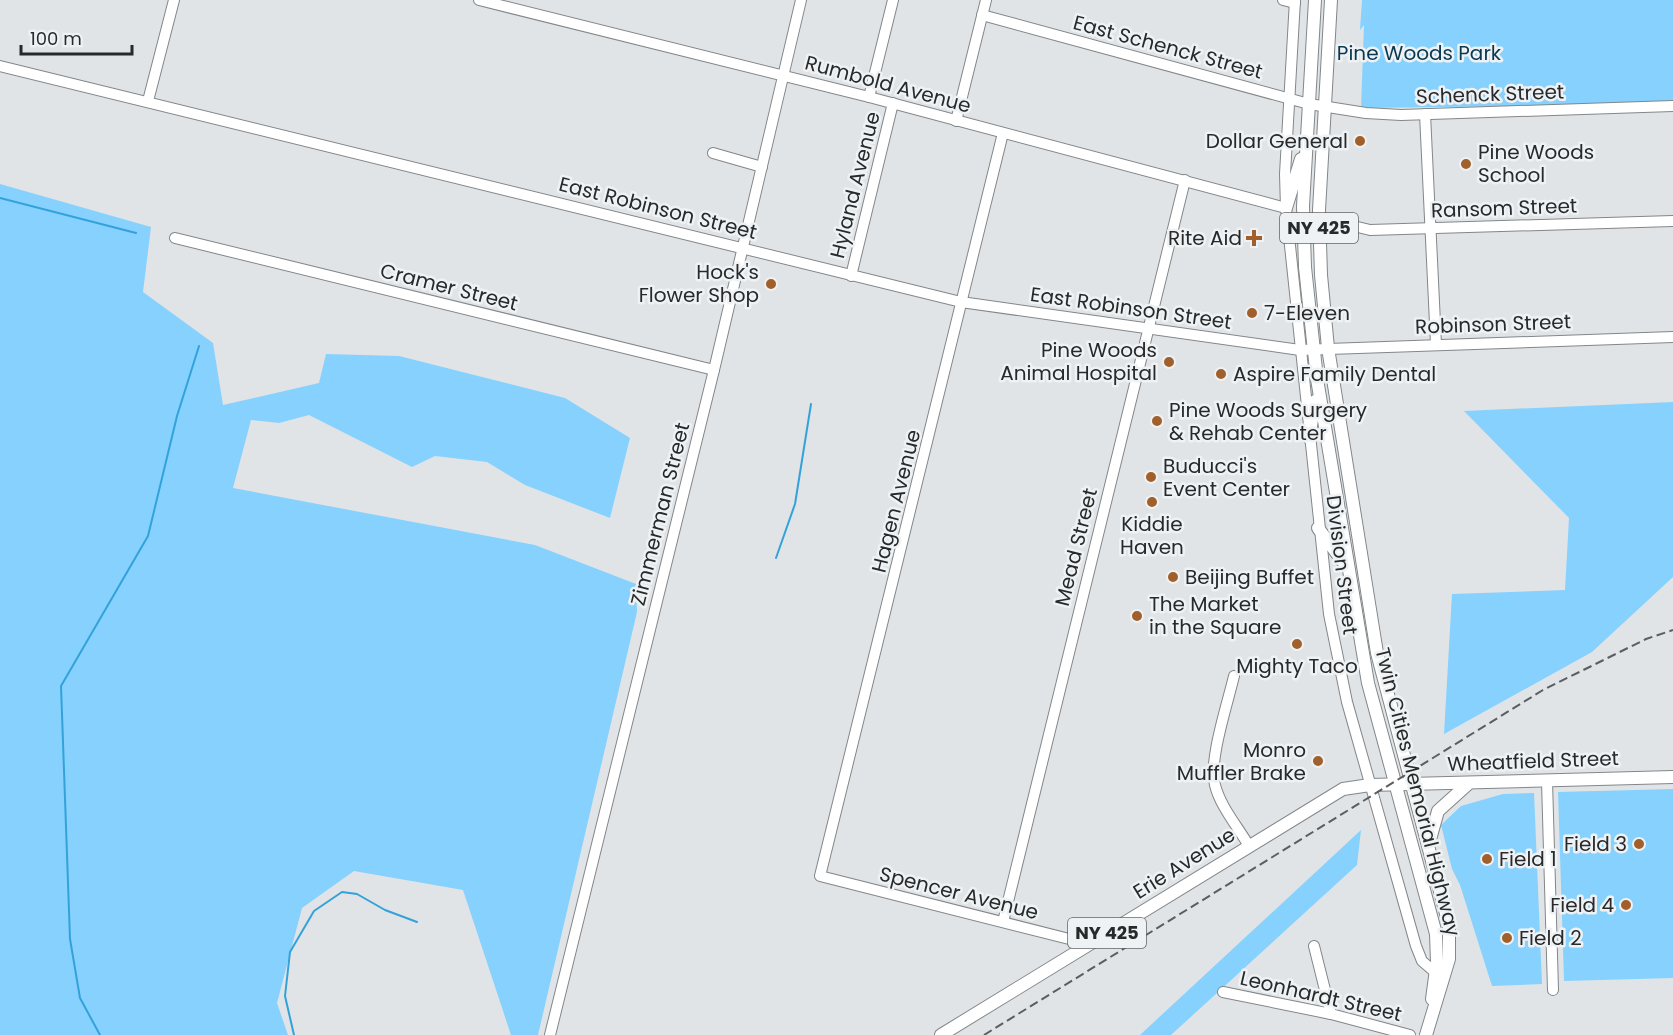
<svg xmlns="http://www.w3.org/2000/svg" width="1673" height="1035" font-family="Poppins,sans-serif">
	<rect width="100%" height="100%" fill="#e0e4e7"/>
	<!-- green -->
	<g fill="#86d1fe">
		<polygon points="1362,0 1673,0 1673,104 1361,108 1364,25 1360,30"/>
		<polygon points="0,184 151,227 143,292 213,343 223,405 319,383 326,354 399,356 565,398 630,438 610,518 525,485 487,462 435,456 412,467 309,415 279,423 251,420 233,488 535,545 636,584 637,612 538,1035 511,1035 463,890 354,871 302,908 277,1003 288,1035 0,1035"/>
		<polygon points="1673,402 1673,577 1592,652 1444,734 1452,594 1565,590 1569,518 1464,411"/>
		<polygon points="1673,789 1673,978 1564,981 1558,792"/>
		<polygon points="1534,793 1542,984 1492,986 1460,885 1452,869 1441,825 1461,806 1503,794"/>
		<polygon points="1361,830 1357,865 1171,1035 1140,1035"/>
	</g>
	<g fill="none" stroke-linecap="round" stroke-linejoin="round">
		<!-- stream -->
		<g stroke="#33a2da" stroke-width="2">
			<polyline points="0,198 136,233"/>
			<polyline points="776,558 795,504 811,404"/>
			<polyline points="100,1035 80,998 70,939 61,686 148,536 177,416 199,346"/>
			<polyline points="294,1035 285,996 290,952 314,911 342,892 357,894 385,910 417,922"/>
		</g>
		<!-- minor casing -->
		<g stroke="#838789" stroke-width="12">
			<g id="minor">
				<polyline points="479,0 869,97 1286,208"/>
				<polyline points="1283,0 1295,3"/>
				<polyline points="1295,0 1285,174 1286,208 1329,614 1347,702 1416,946 1422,961 1436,973"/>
				<polyline points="982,15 1309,104 1366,113 1401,115 1673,106"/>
				<polyline points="0,66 961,302 1300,350 1673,337"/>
				<polyline points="869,97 893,0"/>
				<polyline points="148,101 174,0"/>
				<polyline points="1425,114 1436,344"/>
				<polyline points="956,121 986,0"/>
				<polyline points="1003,133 820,876 1089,944"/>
				<polyline points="713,153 762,167"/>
				<polyline points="1337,222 1370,230 1673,221"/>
				<polyline points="175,238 714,370"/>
				<polyline points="851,276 893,103"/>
				<path d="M 1234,676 C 1228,702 1208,762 1215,785 C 1220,806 1238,827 1249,846"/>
				<polyline points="1547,781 1553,990"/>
				<polyline points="1003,922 1185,180"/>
				<polyline points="1314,946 1331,1014"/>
				<polyline points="1223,992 1331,1014 1410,1035"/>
				<polyline points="550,1035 714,370 801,0"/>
			</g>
		</g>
		<!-- major casing -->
		<g stroke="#838789" stroke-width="14">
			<g id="major">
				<polyline points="1315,0 1303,206 1305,267 1317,379 1368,683 1436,934 1437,962 1432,999"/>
				<polyline points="1331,0 1319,210 1321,275 1328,348 1377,653 1449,925 1449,959 1426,1035"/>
				<polyline points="1286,208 1301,159"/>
				<polyline points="1309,438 1315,401"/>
				<polyline points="1318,528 1344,563"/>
				<polyline points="1429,843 1438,811 1469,783"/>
				<polyline points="941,1035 1343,789 1370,785 1673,777"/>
			</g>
		</g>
		<!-- minor -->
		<use href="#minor" stroke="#fff" stroke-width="10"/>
		<!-- major -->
		<use href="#major" stroke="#fff" stroke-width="12"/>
		<!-- rail -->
		<polyline stroke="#5b5e5f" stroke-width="2" stroke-dasharray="9 4.5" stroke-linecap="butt" points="984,1035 1543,690 1646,639 1673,630"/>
	</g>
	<!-- markers -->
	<g fill="#a05f2b" stroke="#eef2f4" stroke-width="2">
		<circle cx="1360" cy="141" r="6"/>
		<circle cx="1466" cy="164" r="6"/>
		<path d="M1251 229h6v6h6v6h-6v6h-6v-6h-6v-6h6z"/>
		<circle cx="771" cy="284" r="6"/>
		<circle cx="1252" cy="313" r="6"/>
		<circle cx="1169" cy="362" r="6"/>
		<circle cx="1221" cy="374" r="6"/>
		<circle cx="1157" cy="421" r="6"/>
		<circle cx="1151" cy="477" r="6"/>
		<circle cx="1152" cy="502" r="6"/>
		<circle cx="1173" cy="577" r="6"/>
		<circle cx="1137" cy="616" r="6"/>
		<circle cx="1297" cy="644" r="6"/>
		<circle cx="1318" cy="761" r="6"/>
		<circle cx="1639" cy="844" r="6"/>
		<circle cx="1487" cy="859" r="6"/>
		<circle cx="1626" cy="905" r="6"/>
		<circle cx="1507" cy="938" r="6"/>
	</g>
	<g text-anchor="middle" stroke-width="5" stroke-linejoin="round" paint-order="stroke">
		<!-- shield labels -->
		<g fill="#eef2f4" stroke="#636567" stroke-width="1.5">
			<rect x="1280" y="213" width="78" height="30" rx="4.5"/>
			<rect x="1068" y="918" width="78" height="30" rx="4.5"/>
		</g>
		<g font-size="18" font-weight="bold" fill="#27292a">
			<text x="1319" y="234">NY 425</text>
			<text x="1107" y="939">NY 425</text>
		</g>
		<!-- street labels -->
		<g font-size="20" fill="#27292a" stroke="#eef2f4">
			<text transform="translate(1168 47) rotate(15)" y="7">East Schenck Street</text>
			<text transform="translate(888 84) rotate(15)" y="7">Rumbold Avenue</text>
			<text transform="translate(1490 94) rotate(-2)" y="7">Schenck Street</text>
			<text transform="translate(855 185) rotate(-76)" y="7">Hyland Avenue</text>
			<text transform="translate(658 208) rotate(14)" y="7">East Robinson Street</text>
			<text transform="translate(1504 208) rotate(-2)" y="7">Ransom Street</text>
			<text transform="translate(449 287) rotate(14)" y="7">Cramer Street</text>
			<text transform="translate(1131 308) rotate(8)" y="7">East Robinson Street</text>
			<text transform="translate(1493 324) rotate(-2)" y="7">Robinson Street</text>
			<text transform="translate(896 501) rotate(-76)" y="7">Hagen Avenue</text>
			<text transform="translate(660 514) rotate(-76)" y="7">Zimmerman Street</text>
			<text transform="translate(1076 547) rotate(-76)" y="7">Mead Street</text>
			<text transform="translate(1342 565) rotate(83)" y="7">Division Street</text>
			<text transform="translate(1533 761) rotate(-2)" y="7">Wheatfield Street</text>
			<text transform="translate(1418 792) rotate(76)" y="7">Twin Cities Memorial Highway</text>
			<text transform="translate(1184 863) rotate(-32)" y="7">Erie Avenue</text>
			<text transform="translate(959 893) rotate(14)" y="7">Spencer Avenue</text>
			<text transform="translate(1321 996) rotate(13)" y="7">Leonhardt Street</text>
		</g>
		<!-- park labels -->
		<g font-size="20" fill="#09384f" stroke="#eef2f4">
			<text x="1419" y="60">Pine Woods Park</text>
		</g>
		<!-- poi labels -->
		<g font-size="20" fill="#27292a" stroke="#eef2f4" text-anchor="start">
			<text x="1348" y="148" text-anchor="end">Dollar General</text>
			<text x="1478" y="159">Pine Woods<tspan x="1478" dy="23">School</tspan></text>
			<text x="1242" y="245" text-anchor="end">Rite Aid</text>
			<text x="759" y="279" text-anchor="end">Hock's<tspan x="759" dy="23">Flower Shop</tspan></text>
			<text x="1264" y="320">7-Eleven</text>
			<text x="1157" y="357" text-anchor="end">Pine Woods<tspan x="1157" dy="23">Animal Hospital</tspan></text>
			<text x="1233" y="381">Aspire Family Dental</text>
			<text x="1169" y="417">Pine Woods Surgery<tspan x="1169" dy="23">&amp; Rehab Center</tspan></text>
			<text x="1163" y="473">Buducci's<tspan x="1163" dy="23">Event Center</tspan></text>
			<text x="1152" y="531" text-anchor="middle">Kiddie<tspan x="1152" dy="23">Haven</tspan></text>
			<text x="1185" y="584">Beijing Buffet</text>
			<text x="1149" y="611">The Market<tspan x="1149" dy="23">in the Square</tspan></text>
			<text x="1297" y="673" text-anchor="middle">Mighty Taco</text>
			<text x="1306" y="757" text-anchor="end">Monro<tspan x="1306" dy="23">Muffler Brake</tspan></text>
			<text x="1627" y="851" text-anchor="end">Field 3</text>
			<text x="1499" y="866">Field 1</text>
			<text x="1614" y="912" text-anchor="end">Field 4</text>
			<text x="1519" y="945">Field 2</text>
		</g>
	</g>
	<!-- scale -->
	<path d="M21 45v9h111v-9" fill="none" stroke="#27292a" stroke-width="3"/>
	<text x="30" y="45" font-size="18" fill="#27292a" stroke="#eef2f4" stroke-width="4.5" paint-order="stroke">100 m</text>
</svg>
